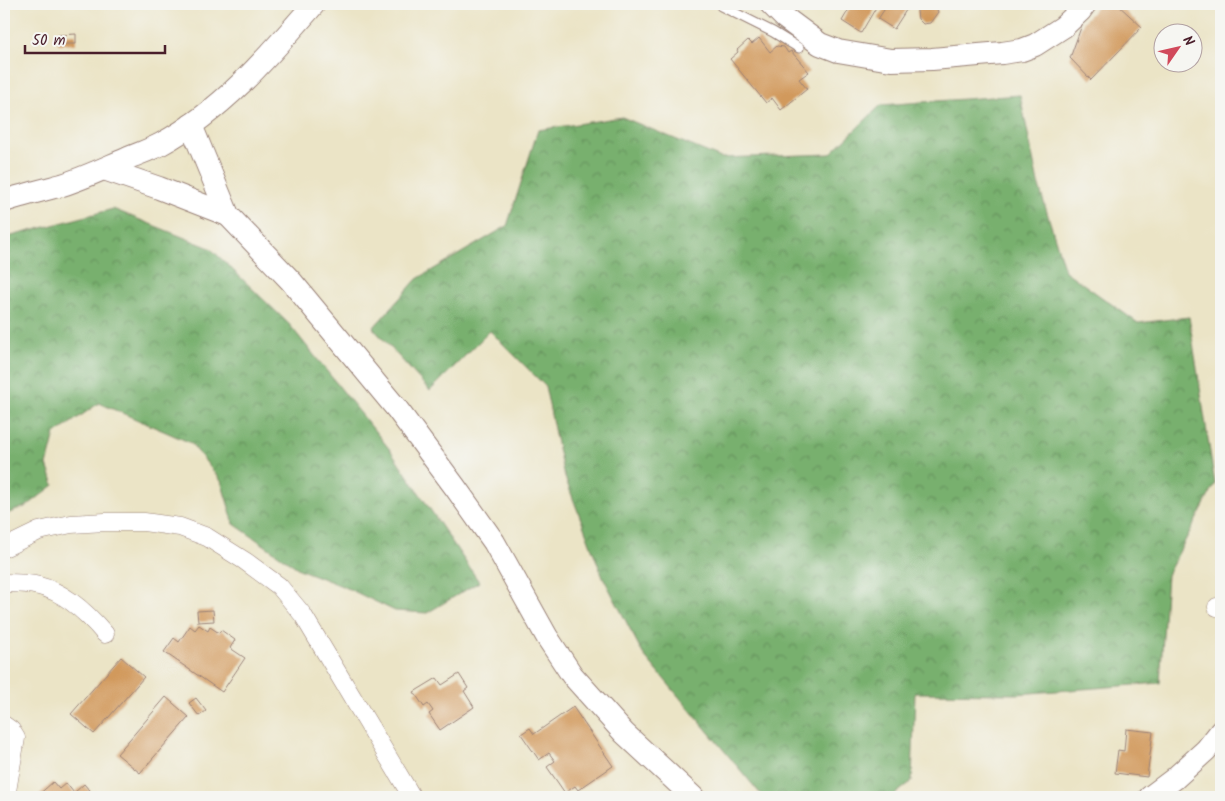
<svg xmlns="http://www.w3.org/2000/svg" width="1225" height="801" font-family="Kalam,sans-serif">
	<defs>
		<pattern id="forest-crowns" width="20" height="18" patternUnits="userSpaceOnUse" patternTransform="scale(1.25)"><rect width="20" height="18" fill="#78b06e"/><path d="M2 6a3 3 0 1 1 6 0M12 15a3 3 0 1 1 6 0" fill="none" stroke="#648f5b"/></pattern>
	</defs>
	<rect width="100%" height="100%" fill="#f6f6f2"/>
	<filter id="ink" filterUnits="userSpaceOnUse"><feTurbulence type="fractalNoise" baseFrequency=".02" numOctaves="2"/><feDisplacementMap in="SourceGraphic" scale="10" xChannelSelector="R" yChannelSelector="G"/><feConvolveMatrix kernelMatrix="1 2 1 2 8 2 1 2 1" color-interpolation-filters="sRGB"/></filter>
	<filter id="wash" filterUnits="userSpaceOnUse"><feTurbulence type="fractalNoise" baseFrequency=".0096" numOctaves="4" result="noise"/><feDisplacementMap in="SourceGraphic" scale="20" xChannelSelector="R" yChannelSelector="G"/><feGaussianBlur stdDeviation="1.12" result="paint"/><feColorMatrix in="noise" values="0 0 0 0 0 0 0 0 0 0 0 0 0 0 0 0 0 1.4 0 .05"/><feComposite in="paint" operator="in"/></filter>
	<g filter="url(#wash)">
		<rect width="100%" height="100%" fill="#ebe4c6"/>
		<!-- forest -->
		<g fill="url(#forest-crowns)" stroke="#61684c">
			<polygon points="1020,95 1038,183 1065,271 1138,323 1189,317 1215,484 1167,575 1160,683 1017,694 915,693 912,781 892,797 763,797 643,654 602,575 563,472 545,386 490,331 430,391 373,328 417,279 507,226 538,130 622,117 721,158 830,154 881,105"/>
			<polygon points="113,209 210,248 289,324 391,451 479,582 427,613 395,611 347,588 299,569 234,524 221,481 191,443 99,403 55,434 47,465 54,485 27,506 4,515 4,238"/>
		</g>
		<g id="blocks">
			<!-- building -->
			<g fill="#d1995c">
				<polygon points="852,4 878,4 861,33 842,21"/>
				<polygon points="888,4 910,4 894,29 878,19"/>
				<polygon points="924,4 931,4 935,5 938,12 930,23 923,24 918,19 917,11 921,5"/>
				<polygon points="1100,4 1117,4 1142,27 1091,80 1070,58 1083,22"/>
				<polygon points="76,34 76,44 58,44 58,35"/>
				<polygon points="759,38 770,52 777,46 784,47 788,53 791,51 809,72 799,79 807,89 781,110 772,98 766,103 730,59 738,52 737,50 748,40 752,44"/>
				<polygon points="213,610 214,621 198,622 197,611"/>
				<polygon points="199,625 208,631 210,627 219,633 221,630 235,640 230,648 245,658 222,692 164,652 174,638 179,642 190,626 195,630"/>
				<polygon points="121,657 144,677 94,734 71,714"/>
				<polygon points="459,674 468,688 464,691 474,707 440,730 429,714 433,711 428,704 424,707 414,692 437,678 442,685"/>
				<polygon points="166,697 189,717 140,773 117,754"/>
				<polygon points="196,698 206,711 199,716 189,703"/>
				<polygon points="573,707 613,766 578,790 575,786 565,793 547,767 555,761 549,753 539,760 521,734 530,728 534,734"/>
				<polygon points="1126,729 1153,732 1147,777 1115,773 1118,750 1124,751"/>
				<polygon points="53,782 59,789 66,783 74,793 84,784 95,797 36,797"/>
			</g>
		</g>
	</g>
	<g filter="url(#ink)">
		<use href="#blocks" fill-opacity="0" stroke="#9a8278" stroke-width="1"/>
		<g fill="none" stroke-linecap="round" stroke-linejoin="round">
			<!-- service casing -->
			<g stroke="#9a8278" stroke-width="11">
				<polyline id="service" points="723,4 721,6 773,32 799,48"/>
			</g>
			<!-- minor casing -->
			<g stroke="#9a8278" stroke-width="19">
				<g id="minor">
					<polyline points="4,548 39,531 71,524 105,522 144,522 180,527 207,537 245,561 279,586 303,615 412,797"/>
					<path d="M 4,583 C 15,583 28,583 39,586 C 65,592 88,614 105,634"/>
					<polyline points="1217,607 1221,608"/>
					<polyline points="4,725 11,730 16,738 6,797"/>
				</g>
			</g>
			<!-- tertiary casing -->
			<g stroke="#9a8278" stroke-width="24">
				<g id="tertiary">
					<polyline points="771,4 785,18 820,44 838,51 891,60 932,59 1002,53 1022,50 1035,45 1063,27 1080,11 1085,4"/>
					<polyline points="191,125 228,215 291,281 397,409 455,487 494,542 547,637 572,675 624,733 693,797"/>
					<polyline points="104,169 159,188 228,215"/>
					<path d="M 4,201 C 23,195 43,190 62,185 C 84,178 105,168 126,159 C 137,154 150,150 161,144 C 222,111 269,56 314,4"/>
					<polyline points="1150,797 1174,779 1206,750 1221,731"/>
				</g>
			</g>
			<!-- service -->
			<use href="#service" stroke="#fff" stroke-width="9"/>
			<!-- minor -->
			<use href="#minor" stroke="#fff" stroke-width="18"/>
			<!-- tertiary -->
			<use href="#tertiary" stroke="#fff" stroke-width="22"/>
		</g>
	</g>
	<!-- margin -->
	<rect width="1225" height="801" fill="none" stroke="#f6f6f2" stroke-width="20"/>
	<!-- north arrow -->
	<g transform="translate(1178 48) rotate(56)"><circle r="24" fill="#f6f6f2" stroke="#b1a0a2"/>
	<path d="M0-4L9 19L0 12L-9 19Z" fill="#d1495b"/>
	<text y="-8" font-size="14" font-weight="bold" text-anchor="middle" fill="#4a1f2b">N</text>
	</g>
	<!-- scale -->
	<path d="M25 45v8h140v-8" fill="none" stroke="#4a1f2b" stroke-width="2.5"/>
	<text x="32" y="45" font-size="15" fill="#4a1f2b" stroke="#f6f6f2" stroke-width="4" paint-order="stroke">50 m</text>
</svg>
